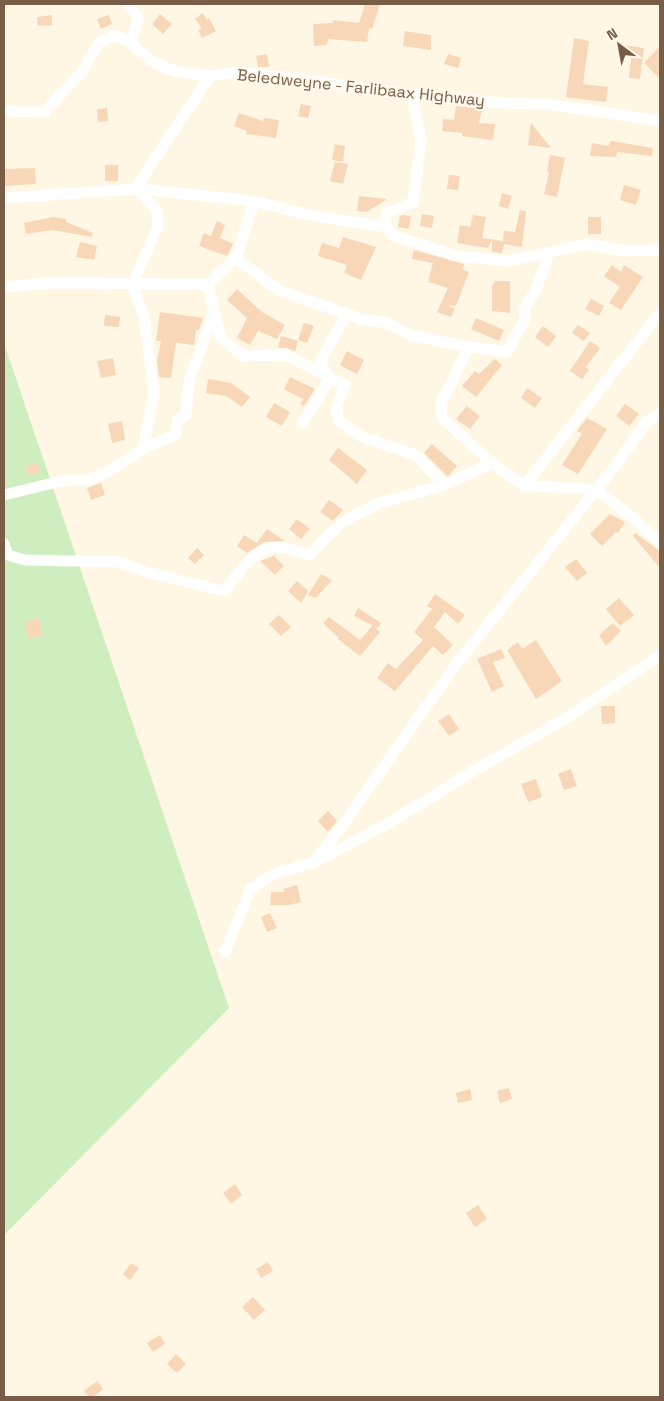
<svg xmlns="http://www.w3.org/2000/svg" width="664" height="1401" font-family="'Space Grotesk',sans-serif">
	<rect width="100%" height="100%" fill="#fff7e3"/>
	<!-- green -->
	<polygon fill="#ceeec0" points="4,343 229,1008 4,1235"/>
	<!-- building -->
	<g fill="#f7d7b8">
		<polygon points="365,4 380,4 372,29 369,28 367,42 328,39 327,45 314,46 313,24 333,23 333,20 359,23"/>
		<polygon points="202,13 208,20 209,18 216,31 202,38 198,30 202,28 195,19"/>
		<polygon points="160,14 172,24 163,34 152,24"/>
		<polygon points="52,15 52,25 38,26 37,17"/>
		<polygon points="109,15 112,24 101,29 97,19"/>
		<polygon points="405,31 431,35 431,50 403,46"/>
		<polygon points="574,38 589,41 583,84 608,87 606,102 566,97"/>
		<polygon points="623,45 644,48 640,79 629,78 631,58 622,57"/>
		<polygon points="660,46 660,79 644,63"/>
		<polygon points="267,54 269,67 258,67 256,56"/>
		<polygon points="448,54 461,58 458,68 444,64"/>
		<polygon points="301,104 311,106 308,118 298,116"/>
		<polygon points="456,106 482,109 479,123 495,124 493,140 462,136 462,133 442,131 443,119 454,120"/>
		<polygon points="107,108 108,121 98,122 97,109"/>
		<polygon points="239,113 263,121 264,118 279,120 276,138 246,134 247,131 234,126"/>
		<polygon points="531,123 551,148 528,145"/>
		<polygon points="611,141 653,148 652,156 617,152 616,157 590,156 592,143 608,146"/>
		<polygon points="335,144 345,146 343,162 332,160"/>
		<polygon points="550,155 565,158 557,197 544,194 549,173 547,172"/>
		<polygon points="335,162 348,164 343,184 330,181"/>
		<rect x="105" y="165" width="13" height="16"/>
		<polygon points="35,168 36,184 4,186 4,169"/>
		<polygon points="449,175 460,176 458,190 447,189"/>
		<polygon points="624,185 641,190 636,205 620,200"/>
		<polygon points="502,193 512,196 508,209 499,206"/>
		<polygon points="359,196 387,199 367,212 357,211"/>
		<polygon points="520,210 526,211 522,247 504,244 502,253 492,252 492,240 488,248 457,243 460,225 470,227 473,215 486,217 482,238 503,241 504,231 515,232"/>
		<polygon points="422,214 434,216 432,228 420,226"/>
		<polygon points="403,215 411,216 409,229 398,227 400,216"/>
		<polygon points="53,217 66,219 66,222 93,233 92,237 52,230 26,234 24,223"/>
		<rect x="588" y="217" width="13" height="17"/>
		<polygon points="217,221 225,225 220,238 233,244 227,256 199,246 204,233 211,236"/>
		<polygon points="343,237 376,247 361,280 344,273 347,265 318,256 322,243 339,248"/>
		<polygon points="80,242 97,246 94,260 76,257"/>
		<polygon points="414,250 464,264 463,270 469,272 456,306 450,305 449,307 455,309 451,317 437,312 448,288 428,282 433,263 412,259"/>
		<polygon points="612,265 621,272 624,265 643,277 621,310 609,303 620,287 604,276"/>
		<polygon points="495,281 510,281 510,313 492,311 492,287"/>
		<polygon points="237,289 262,312 285,325 277,339 258,331 250,345 237,338 247,318 227,300"/>
		<polygon points="591,299 604,306 599,316 585,309"/>
		<polygon points="160,312 203,318 199,330 196,330 194,345 176,343 171,378 159,377 157,361 161,341 156,341"/>
		<polygon points="105,315 120,317 119,327 104,326"/>
		<polygon points="476,318 504,330 499,341 471,329"/>
		<polygon points="304,323 314,326 307,343 298,340"/>
		<polygon points="578,325 590,333 584,341 572,333"/>
		<polygon points="543,326 556,336 548,347 535,337"/>
		<polygon points="281,336 298,341 295,351 286,348 278,348"/>
		<polygon points="590,341 600,348 586,367 589,370 582,379 570,371"/>
		<polygon points="347,351 364,360 357,374 340,365"/>
		<polygon points="113,358 116,375 101,378 97,361"/>
		<polygon points="495,359 502,365 476,397 462,386 475,371 479,374"/>
		<polygon points="290,377 315,389 304,406 300,404 303,399 284,389"/>
		<polygon points="208,379 231,383 250,397 242,407 226,396 206,393"/>
		<polygon points="527,388 542,398 535,408 521,398"/>
		<polygon points="274,403 290,412 282,426 266,417"/>
		<polygon points="625,404 639,414 629,426 616,416"/>
		<polygon points="467,406 480,416 470,429 456,419"/>
		<polygon points="587,418 607,429 578,474 562,465 582,434 577,431"/>
		<polygon points="122,421 125,440 112,443 108,424"/>
		<polygon points="432,444 457,466 449,475 447,476 424,453"/>
		<polygon points="338,448 367,470 357,484 329,460"/>
		<polygon points="37,462 40,472 28,476 25,467"/>
		<polygon points="101,483 105,495 91,500 87,488"/>
		<polygon points="329,500 343,510 333,521 320,512"/>
		<polygon points="610,514 625,522 618,533 616,532 602,546 590,534"/>
		<polygon points="297,519 310,529 301,539 289,529"/>
		<polygon points="267,529 285,541 264,542 247,553 237,546 244,535 257,543"/>
		<polygon points="635,533 660,551 660,568 633,536"/>
		<polygon points="197,548 204,555 195,564 188,558"/>
		<polygon points="276,555 275,557 284,566 275,575 260,561"/>
		<polygon points="576,559 587,573 577,581 565,567"/>
		<polygon points="321,574 332,580 316,598 308,595"/>
		<polygon points="297,581 308,591 301,603 288,591"/>
		<polygon points="435,594 465,615 458,624 445,612 434,627 453,645 443,655 433,646 395,691 377,678 388,663 396,669 423,640 414,632 432,609 427,606"/>
		<polygon points="619,598 634,615 620,626 606,609"/>
		<polygon points="358,608 381,623 378,628 354,616"/>
		<polygon points="279,615 291,627 281,636 269,624"/>
		<polygon points="329,617 360,640 373,625 380,632 360,656 338,639 339,638 323,623"/>
		<polygon points="39,618 43,635 28,639 24,622"/>
		<polygon points="613,623 621,631 606,646 599,635"/>
		<polygon points="536,640 562,681 536,699 507,650 518,642 522,649"/>
		<polygon points="501,649 505,658 493,662 504,686 492,692 477,659"/>
		<polygon points="601,706 615,706 615,723 602,724"/>
		<polygon points="449,714 459,729 449,736 438,721"/>
		<polygon points="571,769 577,786 564,790 558,774"/>
		<polygon points="536,779 542,797 528,802 521,784"/>
		<polygon points="328,811 337,821 328,832 318,821"/>
		<polygon points="297,885 301,902 289,905 270,905 271,892 284,892 283,889"/>
		<polygon points="270,913 277,928 267,932 261,917"/>
		<polygon points="509,1088 512,1099 500,1103 497,1091"/>
		<polygon points="470,1089 472,1100 458,1103 456,1093"/>
		<polygon points="235,1184 242,1195 231,1204 223,1193"/>
		<polygon points="478,1205 487,1219 475,1227 466,1213"/>
		<polygon points="268,1262 273,1271 261,1278 256,1269"/>
		<polygon points="131,1263 139,1268 130,1280 123,1274"/>
		<polygon points="253,1297 265,1310 254,1320 242,1307"/>
		<polygon points="160,1335 165,1344 153,1352 147,1343"/>
		<polygon points="176,1354 186,1364 177,1373 167,1364"/>
		<polygon points="97,1381 103,1389 93,1397 89,1397 84,1391"/>
	</g>
	<g fill="none" stroke-linecap="round" stroke-linejoin="round">
		<!-- street -->
		<g stroke="#fff" stroke-width="11">
			<path d="M 128,4 L 138,17 L 131,43 C 159,71 173,72 210,76"/>
			<polyline points="412,94 421,139 413,203 386,213 386,227 394,236 457,256 509,261 586,244 624,251 660,250"/>
			<polyline points="4,111 44,112 82,72 99,43 115,35 131,43"/>
			<polyline points="137,189 157,211 158,226 132,285 144,317 154,393 143,449"/>
			<polyline points="137,189 254,201"/>
			<polyline points="4,198 137,189 149,167 210,76 236,72 276,76 384,91 501,103 548,104 660,121"/>
			<polyline points="549,252 536,290 525,307 524,321 507,352 469,347 441,403 442,418 492,463 524,486 595,489 632,517 660,543"/>
			<polyline points="236,258 280,291 361,319 387,323 410,335 469,347"/>
			<polyline points="4,287 46,283 208,284"/>
			<polyline points="214,312 221,338 243,356 286,355 345,385 336,408 339,421 360,436 416,455 445,485 492,463"/>
			<polyline points="303,423 330,379 320,362 347,313"/>
			<polyline points="524,486 660,313"/>
			<polyline points="4,495 61,481 88,480 106,473 143,449 176,434 178,419 186,415 189,381 214,312 208,284 236,258 254,201 309,215 386,227"/>
			<path d="M 4,544 L 8,555 L 25,560 L 117,562 L 150,573 L 225,591 C 233,579 252,554 266,549 C 279,544 297,552 309,555 L 343,522 L 379,503 L 445,485"/>
			<polyline points="317,861 396,819 475,770 563,720 660,655"/>
			<polyline points="225,952 250,890 273,874 313,863 342,826 454,667 617,464 646,422 660,413"/>
		</g>
	</g>
	<g text-anchor="middle" stroke-width="4" stroke-linejoin="round" paint-order="stroke">
		<!-- street labels -->
		<g font-size="16" fill="#7a5d46" stroke="#fff9eb">
			<text transform="translate(361 87) rotate(6)" y="6">Beledweyne - Farlibaax Highway</text>
		</g>
	</g>
	<!-- border -->
	<rect width="664" height="1401" fill="none" stroke="#7a5d46" stroke-width="10"/>
	<!-- north arrow -->
	<g transform="translate(619 45) rotate(328)" stroke="#fff9eb" stroke-width="4" paint-order="stroke">
	<path d="M0-4L9 19L0 12L-9 19Z" fill="#7a5d46"/>
	<text y="-8" font-size="14" font-weight="bold" text-anchor="middle" fill="#7a5d46">N</text>
	</g>
</svg>
